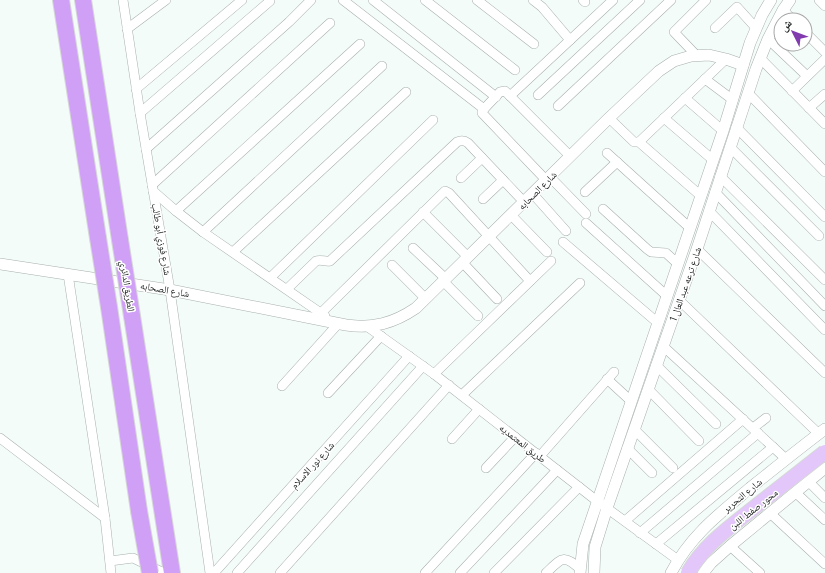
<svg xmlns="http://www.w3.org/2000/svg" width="825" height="573" font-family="Manrope,'Noto Naskh Arabic',sans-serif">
	<rect width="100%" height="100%" fill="#f3fcf9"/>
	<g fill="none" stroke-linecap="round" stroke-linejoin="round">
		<!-- minor casing -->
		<g stroke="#a8b0ad" stroke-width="10">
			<g id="minor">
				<polyline points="123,0 140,113 170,290 210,573"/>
				<polyline points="343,0 484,109"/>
				<polyline points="373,0 496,97"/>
				<polyline points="425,0 515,70"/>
				<polyline points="477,0 534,44"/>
				<polyline points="533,0 542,7 570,40"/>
				<polyline points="583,0 585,2"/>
				<polyline points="819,0 825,6"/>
				<polyline points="783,10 793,20"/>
				<polyline points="715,28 737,7 756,28"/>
				<polyline points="127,29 166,0"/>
				<polyline points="805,32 825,52"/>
				<polyline points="768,39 807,76"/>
				<polyline points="697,56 674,32 706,0"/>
				<polyline points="760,58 825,124"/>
				<polyline points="705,79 733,100"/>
				<polyline points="136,89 242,0"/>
				<polyline points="792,91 825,59"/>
				<polyline points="748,93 825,172"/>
				<polyline points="538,95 640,0"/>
				<polyline points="510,96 613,0"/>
				<polyline points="685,98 723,131"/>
				<polyline points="558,106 671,0"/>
				<polyline points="809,108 825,94"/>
				<polyline points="140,113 270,1"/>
				<polyline points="609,118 634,142 639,142 701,196"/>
				<polyline points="664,118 713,160"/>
				<polyline points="736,127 825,217"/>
				<polyline points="639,142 726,59"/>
				<polyline points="730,147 819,236"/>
				<polyline points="146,149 289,22 311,0"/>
				<polyline points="607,153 690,228"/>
				<polyline points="720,176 825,280"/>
				<polyline points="550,177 586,214"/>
				<polyline points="461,178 482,158"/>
				<polyline points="546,180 482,113 482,111 500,92 505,91 570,156"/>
				<polyline points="152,185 330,23"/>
				<polyline points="153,191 176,211 203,232 325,316"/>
				<polyline points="585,192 617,162"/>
				<polyline points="715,192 825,306"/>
				<polyline points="533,194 566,231"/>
				<polyline points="483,199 503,180"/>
				<polyline points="603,209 647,249 651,252 666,253 678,264"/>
				<polyline points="176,211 360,44"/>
				<polyline points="709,211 825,330"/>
				<polyline points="423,212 468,257"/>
				<polyline points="511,215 547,252"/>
				<polyline points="586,223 667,296"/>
				<polyline points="203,232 382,66"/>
				<polyline points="563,242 658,323"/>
				<polyline points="413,248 446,279"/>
				<polyline points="697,249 825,373"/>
				<polyline points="233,252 406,92"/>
				<polyline points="463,263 497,299"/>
				<polyline points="392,265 426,299"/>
				<polyline points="68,274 105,518 111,573"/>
				<polyline points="271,277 433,120"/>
				<polyline points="443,281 478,316"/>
				<path d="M 287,289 L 316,261 C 321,259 325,262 330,261 L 457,142 C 461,140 464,140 468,143 L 524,202"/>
				<polyline points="679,300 819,434"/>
				<polyline points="322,312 445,191 449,193 530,281"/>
				<polyline points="368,327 434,374 597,501 678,560"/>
				<polyline points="663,346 786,459"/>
				<polyline points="656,365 716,424"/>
				<polyline points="434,374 551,261"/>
				<polyline points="607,379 631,401"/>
				<polyline points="282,386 338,324"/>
				<polyline points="648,389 699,441"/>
				<polyline points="328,393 381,336"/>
				<polyline points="462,395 580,283"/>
				<polyline points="753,428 766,418"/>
				<polyline points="634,429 673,468"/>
				<polyline points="0,438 105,518"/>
				<polyline points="452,439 479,409"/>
				<polyline points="627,448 652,473"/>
				<polyline points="540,456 614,372"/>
				<polyline points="486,468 515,437"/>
				<polyline points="808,481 825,498"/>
				<polyline points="795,492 825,520"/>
				<polyline points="770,513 825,564"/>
				<polyline points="625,521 743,419"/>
				<polyline points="640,533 758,433"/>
				<polyline points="656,544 773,447"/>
				<polyline points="730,546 760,573"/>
				<polyline points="110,561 133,558 164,573"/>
				<polyline points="214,573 409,356"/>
				<polyline points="237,573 423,366"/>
				<polyline points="280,573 449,385"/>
				<polyline points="425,573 536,453"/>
				<polyline points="460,573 557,470"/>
				<polyline points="494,573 579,487"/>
				<path d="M 546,573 C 562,558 563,554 580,569"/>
			</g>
		</g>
		<!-- tertiary casing -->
		<g stroke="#a8b0ad" stroke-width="12">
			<g id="tertiary">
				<path d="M 0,264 L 170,290 L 346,325 C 373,329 394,323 416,308 L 609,118 L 659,71 L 674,61 L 691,56 L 709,55 L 726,59 L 743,65"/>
				<polyline points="580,573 583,544 723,131 750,43 762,15 771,0"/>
				<polyline points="594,573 595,547 607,508 697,249 756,69 768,39 783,10 790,0"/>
				<path d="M 671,573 C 690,536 719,514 750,488 C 775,468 800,448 825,429"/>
				<polyline points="703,573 711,563 730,546 825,468"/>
			</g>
		</g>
		<!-- motorway casing -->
		<g stroke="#d7d8d8" stroke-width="18">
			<g id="motorway">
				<polyline points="61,0 98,238"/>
				<polyline points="83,0 120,240"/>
				<polyline points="109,307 139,511"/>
				<polyline points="132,316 172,573"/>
			</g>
		</g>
		<!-- minor -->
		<use href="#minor" stroke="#fff" stroke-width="9"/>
		<!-- tertiary -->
		<use href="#tertiary" stroke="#fff" stroke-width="11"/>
		<!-- motorway -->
		<use href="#motorway" stroke="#d0a0f6" stroke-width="16"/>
		<!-- primary-bridge casing -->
		<g stroke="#d7d8d8" stroke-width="16" stroke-linecap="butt">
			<path id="primary-bridge" d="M 688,573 C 704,545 730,527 755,507 C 778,489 802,470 825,452"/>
		</g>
		<!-- motorway-bridge casing -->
		<g stroke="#d7d8d8" stroke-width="18" stroke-linecap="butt">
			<g id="motorway-bridge">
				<polyline points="98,238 109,307"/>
				<polyline points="120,240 132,316"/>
				<polyline points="139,511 150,573"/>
			</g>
		</g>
		<!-- primary-bridge -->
		<use href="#primary-bridge" stroke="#e3c6fa" stroke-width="14"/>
		<!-- motorway-bridge -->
		<use href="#motorway-bridge" stroke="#d0a0f6" stroke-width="16"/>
	</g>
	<g text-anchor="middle" stroke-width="3" stroke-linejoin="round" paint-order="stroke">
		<!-- street labels -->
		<g font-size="10" fill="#222524" stroke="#fff">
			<text transform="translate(537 190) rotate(-45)" y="4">شارع الصحابه</text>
			<text transform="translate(162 239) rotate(80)" y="4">شارع فوزي أبو طالب</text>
			<text transform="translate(685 284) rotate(-71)" y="4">شارع ترعه عبد العال 1</text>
			<text transform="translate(128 286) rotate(81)" y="4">الطريق الدائري</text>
			<text transform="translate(165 289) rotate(10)" y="4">شارع الصحابه</text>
			<text transform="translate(523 443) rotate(38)" y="4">طريق المعتمديه</text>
			<text transform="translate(312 465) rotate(-48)" y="4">شارع نور الاسلام</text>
			<text transform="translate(742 495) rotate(-39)" y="4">شارع التحرير</text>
			<text transform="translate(753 509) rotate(-38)" y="4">محور صفط اللبن</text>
		</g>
	</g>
	<!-- north arrow -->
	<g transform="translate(793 32) rotate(312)"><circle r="19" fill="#ffffff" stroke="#a7a8a7"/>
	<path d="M0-3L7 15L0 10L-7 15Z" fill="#813bae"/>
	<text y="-6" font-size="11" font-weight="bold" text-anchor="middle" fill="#222524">ش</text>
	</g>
</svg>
